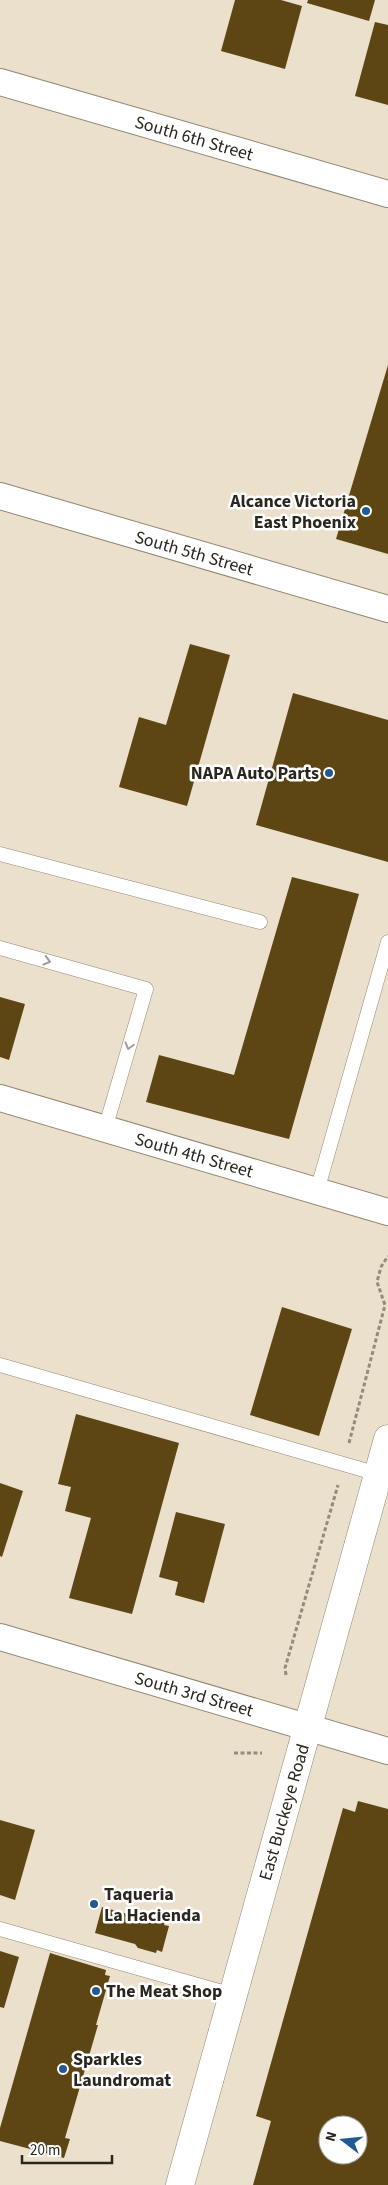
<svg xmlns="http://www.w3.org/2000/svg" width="388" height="2185" font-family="'Source Sans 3',sans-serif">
	<rect width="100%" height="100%" fill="#ebe0cb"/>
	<!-- building -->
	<g fill="#5d4613" fill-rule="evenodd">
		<polygon points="235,0 281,0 302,6 285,69 221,51"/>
		<polygon points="308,0 375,0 369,21 307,3"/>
		<polygon points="375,22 388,25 388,105 355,96"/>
		<polygon points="388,365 388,554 336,539"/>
		<polygon points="190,644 230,655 187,806 119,787 139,717 166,725"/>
		<polygon points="293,693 388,720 388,862 256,825"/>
		<polygon points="292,877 359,894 289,1139 146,1102 159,1055 234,1075"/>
		<polygon points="0,997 25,1004 9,1060 0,1057"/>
		<polygon points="282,1307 352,1329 319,1436 250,1415"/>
		<polygon points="76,1414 179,1443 132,1614 69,1598 91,1518 65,1511 71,1487 58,1484"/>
		<polygon points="0,1483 23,1491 2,1557 0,1556"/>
		<polygon points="176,1512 225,1524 204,1603 175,1595 178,1582 159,1577"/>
		<path d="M 358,1801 L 388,1809 L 388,2185 L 253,2185 L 271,2121 L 256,2116 L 343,1808 L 355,1812 ZM 328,2125 L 358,2125 L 358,2155 L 328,2155 Z"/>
		<polygon points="0,1820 35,1830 15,1900 0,1895"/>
		<polygon points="102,1907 142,1918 143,1916 165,1922 164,1925 169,1926 162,1952 157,1950 156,1953 138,1948 135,1944 95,1933"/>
		<polygon points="0,1951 19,1957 4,2008 0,2007"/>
		<polygon points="50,1953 106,1970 105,1975 110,1976 96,2025 98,2025 65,2138 70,2139 64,2158 0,2141 0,2128"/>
	</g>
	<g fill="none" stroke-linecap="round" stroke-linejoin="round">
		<!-- lane casing -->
		<g stroke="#918774" stroke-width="15">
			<g id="lane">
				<polyline points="0,854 260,922"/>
				<polyline points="0,948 146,989 105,1129"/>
				<polyline points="317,1191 388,942"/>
				<polyline points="0,1365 378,1474"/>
				<polyline points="0,1929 233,1995"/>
			</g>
		</g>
		<!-- street casing -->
		<g stroke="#918774" stroke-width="28">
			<g id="street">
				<polyline points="0,82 388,194"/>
				<polyline points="0,496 388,609"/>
				<polyline points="0,1098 388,1212"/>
				<polyline points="0,1637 388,1751"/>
			</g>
		</g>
		<!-- secondary casing -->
		<g stroke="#918774" stroke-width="29">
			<polyline id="secondary" points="180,2185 388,1439"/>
		</g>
		<!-- path -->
		<g stroke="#938b7c" stroke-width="3" stroke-dasharray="4 2.5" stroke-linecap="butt">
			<polyline points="349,1443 385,1305 377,1282 381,1267 388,1256"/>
			<polyline points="286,1675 285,1668 338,1485"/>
			<polyline points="234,1753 262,1753"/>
		</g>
		<!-- lane -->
		<use href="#lane" stroke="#fff" stroke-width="14"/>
		<!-- street -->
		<use href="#street" stroke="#fff" stroke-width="26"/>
		<!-- secondary -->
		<use href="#secondary" stroke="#fff" stroke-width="28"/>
	</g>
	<!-- one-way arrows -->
	<defs><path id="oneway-chevron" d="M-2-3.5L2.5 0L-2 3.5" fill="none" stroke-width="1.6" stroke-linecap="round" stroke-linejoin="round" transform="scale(1.25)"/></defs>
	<g stroke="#a09e9a">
		<use href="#oneway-chevron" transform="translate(47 961) rotate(16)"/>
		<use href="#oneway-chevron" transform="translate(129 1046) rotate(106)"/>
	</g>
	<!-- markers -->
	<g fill="#215991" stroke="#fff" stroke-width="2">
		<circle cx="366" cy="511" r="5"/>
		<circle cx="329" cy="773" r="5"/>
		<circle cx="94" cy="1904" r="5"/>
		<circle cx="96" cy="1991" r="5"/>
		<circle cx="63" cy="2069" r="5"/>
	</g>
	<g text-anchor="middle" stroke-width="5" stroke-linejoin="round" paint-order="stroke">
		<!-- street labels -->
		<g font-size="18" fill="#2b271f" stroke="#fff">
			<text transform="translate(194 138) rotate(16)" y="6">South 6th Street</text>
			<text transform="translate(194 553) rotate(16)" y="6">South 5th Street</text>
			<text transform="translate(194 1155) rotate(16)" y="6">South 4th Street</text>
			<text transform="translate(194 1694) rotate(16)" y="6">South 3rd Street</text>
			<text transform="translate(284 1812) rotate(-74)" y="6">East Buckeye Road</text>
		</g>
		<!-- poi labels -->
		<g font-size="18" font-weight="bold" fill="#2b271f" stroke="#fff" text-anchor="start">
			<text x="356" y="507" text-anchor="end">Alcance Victoria<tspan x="356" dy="21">East Phoenix</tspan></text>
			<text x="319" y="779" text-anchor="end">NAPA Auto Parts</text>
			<text x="104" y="1900">Taqueria<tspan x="104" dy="21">La Hacienda</tspan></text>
			<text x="106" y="1997">The Meat Shop</text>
			<text x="73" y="2065">Sparkles<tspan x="73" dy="21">Laundromat</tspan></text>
		</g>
	</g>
	<!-- north arrow -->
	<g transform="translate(343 2140) rotate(286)"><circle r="24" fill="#ffffff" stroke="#aaa9a5"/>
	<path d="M0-4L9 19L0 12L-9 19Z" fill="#215991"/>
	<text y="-8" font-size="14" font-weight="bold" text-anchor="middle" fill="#2b271f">N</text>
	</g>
	<!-- scale -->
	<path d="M22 2155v8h90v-8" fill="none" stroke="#2b271f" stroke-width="2.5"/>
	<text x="30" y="2155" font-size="15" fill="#2b271f" stroke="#ffffff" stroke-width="4" paint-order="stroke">20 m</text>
</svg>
